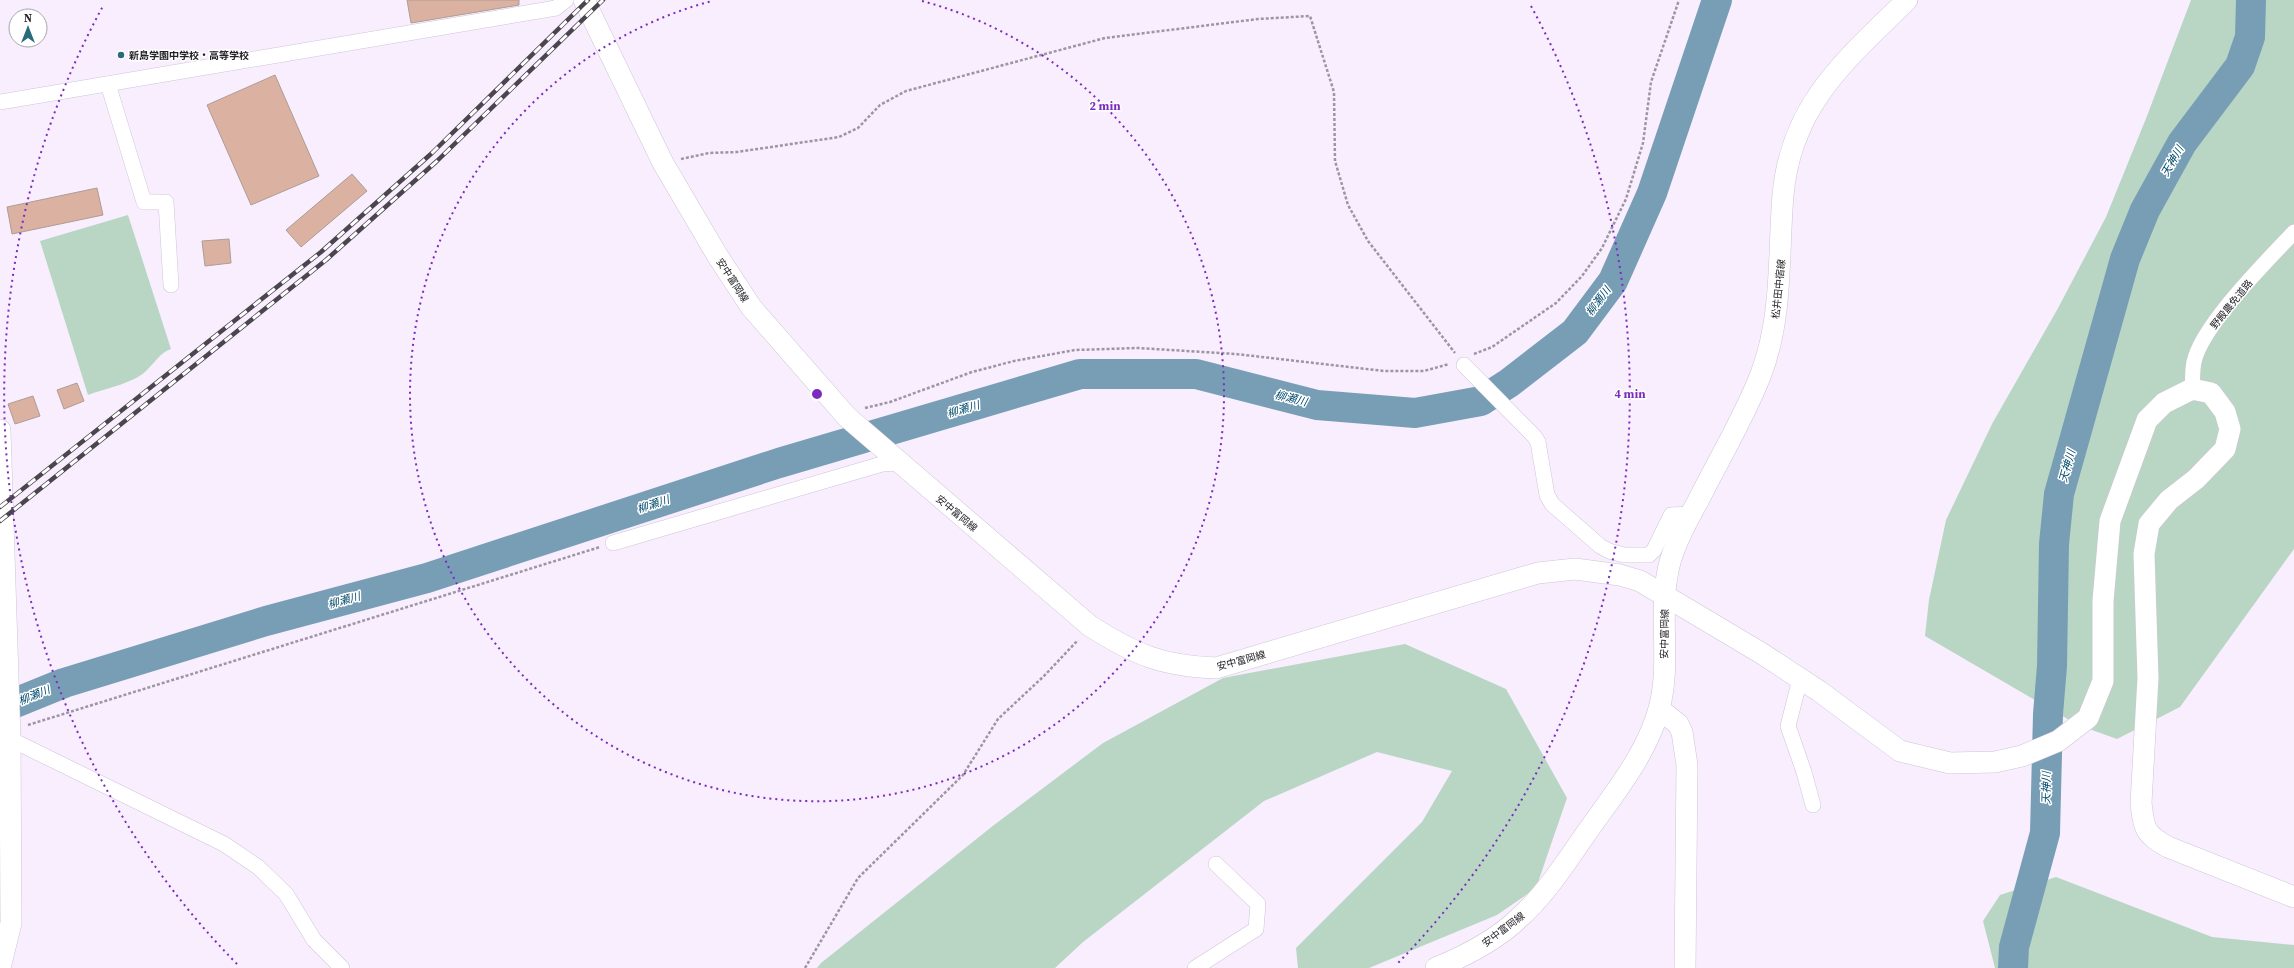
<svg xmlns="http://www.w3.org/2000/svg" width="2294" height="968" font-family="'Source Serif 4','Noto Sans JP',serif">
	<rect width="100%" height="100%" fill="#f8eefe"/>
	<!-- green -->
	<g fill="#b8d6c3">
		<polygon points="2191,0 2294,0 2294,549 2180,707 2117,739 2078,725 1925,636 1929,600 1946,520 1992,424 2057,310 2106,217 2147,116"/>
		<path d="M 128,215 L 171,349 C 158,353 151,370 138,377 C 124,385 104,389 88,395 L 40,241 Z"/>
		<polygon points="1405,644 1506,689 1567,798 1536,888 1497,915 1369,968 1298,968 1296,948 1422,822 1452,771 1377,752 1264,801 1083,942 1055,968 817,968 821,963 994,825 1103,743 1223,678"/>
		<polygon points="2056,877 2212,937 2294,945 2294,968 1995,968 1983,921 2000,895"/>
	</g>
	<g fill="none" stroke-linecap="round" stroke-linejoin="round">
		<!-- river -->
		<g stroke="#789eb6" stroke-width="30">
			<polyline points="0,709 64,683 266,621 427,578 779,463 1080,374 1196,374 1317,405 1415,413 1481,401 1509,383 1575,332 1613,281 1652,193 1717,0"/>
			<polyline points="2013,968 2014,947 2045,833 2048,714 2052,666 2054,544 2059,494 2125,259 2145,210 2182,143 2240,66 2250,37 2251,0"/>
		</g>
	</g>
	<!-- building -->
	<g fill="#dbb1a1" stroke="#ae9c96">
		<polygon points="407,0 519,0 519,5 411,23"/>
		<polygon points="275,75 319,176 251,205 207,105"/>
		<polygon points="352,174 367,191 301,247 286,230"/>
		<polygon points="97,188 103,215 12,234 7,207"/>
		<polygon points="229,239 231,263 205,266 202,241"/>
		<polygon points="77,383 84,401 64,409 57,390"/>
		<polygon points="33,396 40,416 15,424 8,404"/>
	</g>
	<g fill="none" stroke-linecap="round" stroke-linejoin="round">
		<!-- street casing -->
		<g stroke="#cec5d5" stroke-width="16">
			<g id="street">
				<polyline points="108,84 144,202 166,202 171,285"/>
				<polyline points="0,102 556,8 566,0"/>
				<polyline points="1464,365 1534,436 1538,442 1547,495 1552,504 1600,546 1609,551 1624,555 1649,555 1654,550 1671,515 1691,514"/>
				<path d="M 2192,389 C 2193,381 2192,371 2194,362 C 2202,325 2267,261 2294,232"/>
				<polyline points="613,543 882,464 898,463"/>
				<polyline points="1800,679 1788,726 1804,772 1813,805"/>
				<polyline points="10,739 224,844 258,867 286,894 314,940 342,968"/>
				<polyline points="1195,968 1256,929 1258,904 1216,864"/>
			</g>
		</g>
		<!-- secondary casing -->
		<g stroke="#cec5d5" stroke-width="22">
			<g id="secondary">
				<path d="M 584,0 L 663,163 L 717,255 L 751,307 L 847,417 L 1090,626 C 1136,655 1162,666 1216,668 L 1538,573 L 1575,569 L 1620,575 L 1640,581 L 1761,653 L 1819,691 L 1900,751 L 1950,763 L 1995,762 L 2022,756 L 2058,741 L 2088,718 L 2103,681 L 2103,601 L 2110,521 L 2147,420 L 2164,403 L 2192,389 L 2211,393 L 2225,412 L 2230,429 L 2225,449 L 2196,479 L 2169,500 L 2149,524 L 2144,554 L 2148,678 L 2141,803 C 2144,830 2145,834 2168,847 L 2294,897"/>
				<polyline points="0,430 10,739 11,923 0,968"/>
				<polyline points="1659,709 1678,724 1682,732 1687,765 1685,968"/>
				<path d="M 1436,968 C 1465,956 1495,941 1518,919 C 1545,895 1564,865 1585,835 C 1612,796 1646,756 1659,709 C 1672,661 1657,610 1670,562 C 1676,541 1687,521 1698,501 C 1719,459 1744,418 1761,374 C 1783,316 1778,255 1783,195 C 1791,104 1847,59 1907,0"/>
			</g>
		</g>
		<!-- path -->
		<g stroke="#9d96a2" stroke-width="2.5" stroke-dasharray="3 2" stroke-linecap="butt">
			<polyline points="681,159 709,153 737,152 839,137 858,128 880,105 906,91 1105,38 1258,19 1310,16 1334,92 1335,161 1348,205 1368,241 1455,353"/>
			<polyline points="1474,354 1492,347 1556,303 1582,276 1602,248 1626,199 1643,143 1651,82 1679,0"/>
			<polyline points="865,408 890,402 972,372 1014,361 1075,350 1138,348 1236,354 1384,371 1424,371 1449,364"/>
			<polyline points="28,725 600,547"/>
			<polyline points="805,968 858,878 963,775 998,719 1044,676 1078,640"/>
		</g>
		<!-- street -->
		<use href="#street" stroke="#fff" stroke-width="15"/>
		<!-- secondary -->
		<use href="#secondary" stroke="#fff" stroke-width="21"/>
		<!-- rail casing -->
		<g stroke="#4b464e" stroke-width="4.5">
			<g id="rail">
				<polyline points="0,507 321,252 432,153 588,0"/>
				<polyline points="0,521 326,260 437,161 603,0"/>
			</g>
		</g>
		<!-- rail -->
		<use href="#rail" stroke="#fff" stroke-width="3" stroke-dasharray="9" stroke-linecap="butt"/>
	</g>
	<!-- distance rings -->
	<g fill="none" stroke="#7b2cbf" stroke-width="2" stroke-dasharray="2 4">
		<path d="M922 1A407 407 0 1 1 712 1"/>
		<path d="M237 964A813 813 0 0 1 103 6M1531 6A813 813 0 0 1 1397 964"/>
	</g>
	<!-- markers -->
	<circle fill="#286b7c" stroke="#fff" stroke-width="1.5" cx="121" cy="55" r="4"/>
	<g text-anchor="middle" stroke-width="3" stroke-linejoin="round" paint-order="stroke">
		<!-- poi labels -->
		<g font-size="10" font-weight="bold" fill="#242127" stroke="#fff" text-anchor="start">
			<text x="129" y="59">新島学園中学校・高等学校</text>
		</g>
		<!-- street labels -->
		<g font-size="10" fill="#242127" stroke="#fff">
			<text transform="translate(733 280) rotate(57)" y="4">安中富岡線</text>
			<text transform="translate(1778 289) rotate(-84)" y="4">松井田中宿線</text>
			<text transform="translate(2231 304) rotate(-51)" y="4">野殿農免道路</text>
			<text transform="translate(957 513) rotate(40)" y="4">安中富岡線</text>
			<text transform="translate(1664 634) rotate(-89)" y="4">安中富岡線</text>
			<text transform="translate(1241 660) rotate(-15)" y="4">安中富岡線</text>
			<text transform="translate(1503 929) rotate(-37)" y="4">安中富岡線</text>
		</g>
		<!-- water labels -->
		<g font-size="11" font-style="italic" fill="#014a6c" stroke="#fff">
			<text transform="translate(2172 161) rotate(-60)" y="4">天神川</text>
			<text transform="translate(1598 301) rotate(-53)" y="4">柳瀬川</text>
			<text transform="translate(1291 398) rotate(14)" y="4">柳瀬川</text>
			<text transform="translate(963 409) rotate(-16)" y="4">柳瀬川</text>
			<text transform="translate(2067 466) rotate(-74)" y="4">天神川</text>
			<text transform="translate(653 504) rotate(-18)" y="4">柳瀬川</text>
			<text transform="translate(344 600) rotate(-15)" y="4">柳瀬川</text>
			<text transform="translate(34 695) rotate(-22)" y="4">柳瀬川</text>
			<text transform="translate(2046 788) rotate(-89)" y="4">天神川</text>
		</g>
	</g>
	<circle cx="817" cy="394" r="6" fill="#7b2cbf" stroke="#fff" stroke-width="2"/>
	<g font-size="12" text-anchor="middle" font-weight="bold" fill="#7b2cbf" stroke="#fff" stroke-width="3" stroke-linejoin="round" paint-order="stroke">
		<text x="1105" y="110">2 min</text>
		<text x="1630" y="398">4 min</text>
	</g>
	<!-- north arrow -->
	<g transform="translate(28 28)"><circle r="19" fill="#ffffff" stroke="#a7a6a9"/>
	<path d="M0-3L7 15L0 10L-7 15Z" fill="#286b7c"/>
	<text y="-6" font-size="11" font-weight="bold" text-anchor="middle" fill="#242127">N</text>
	</g>
</svg>
